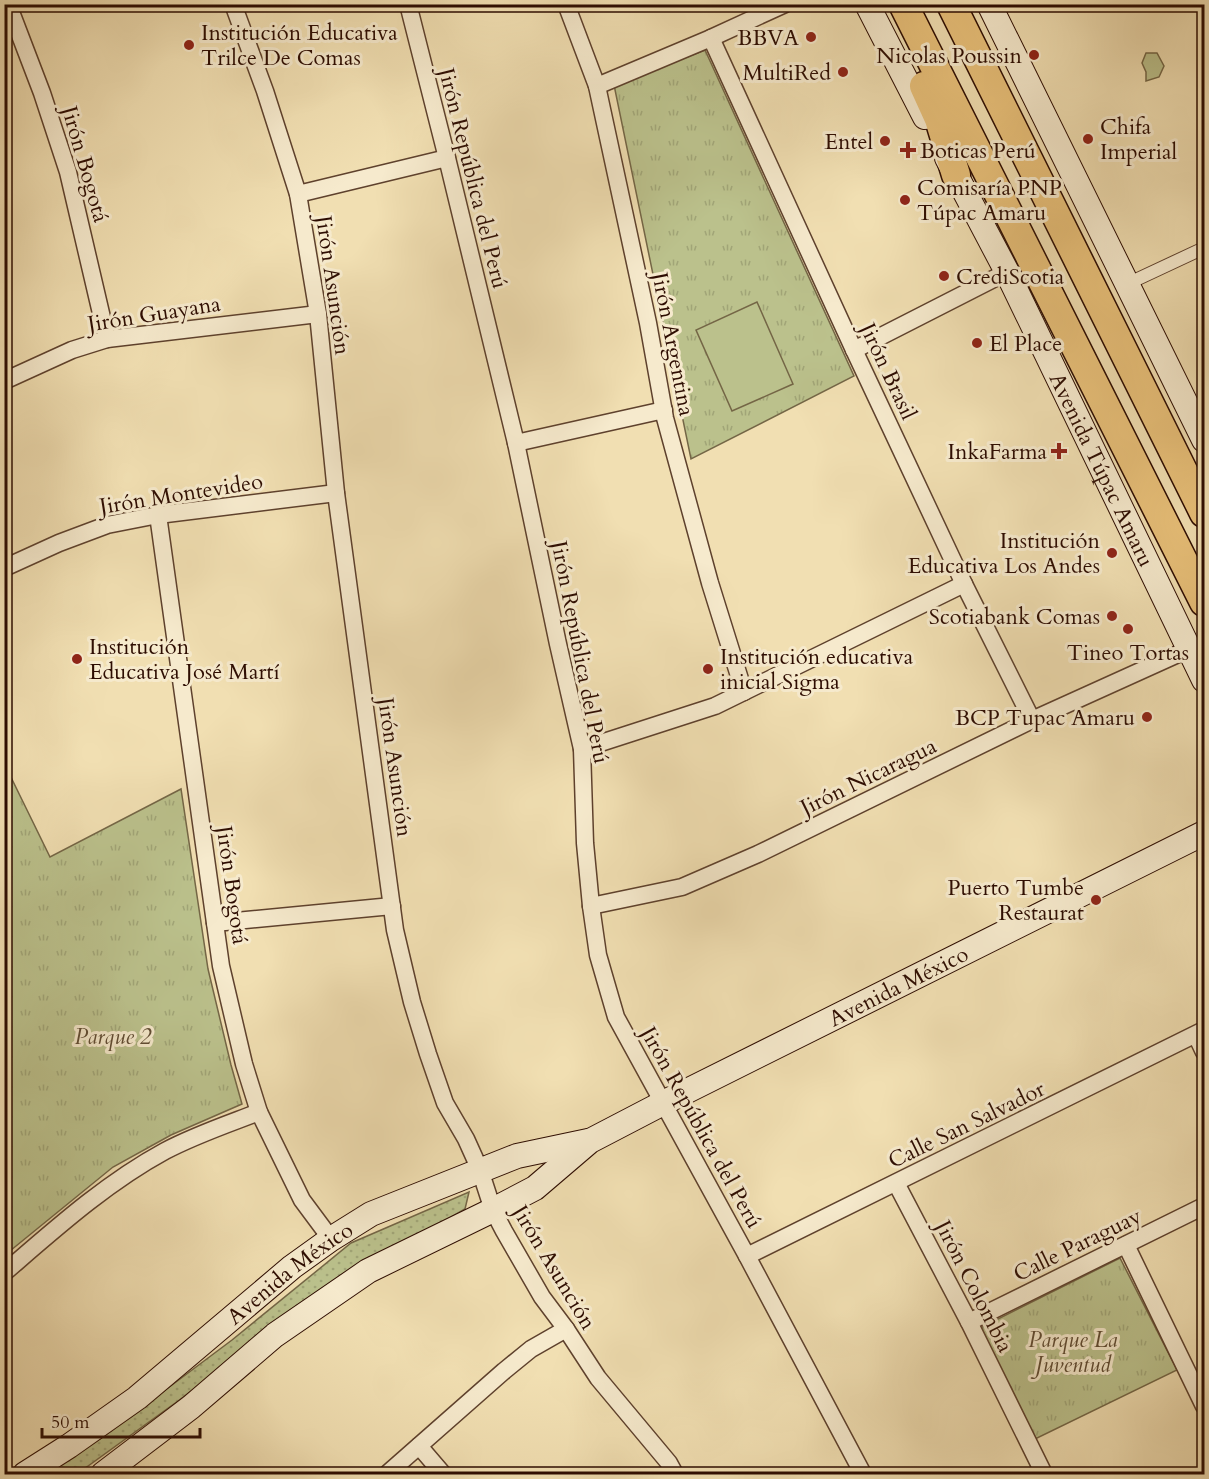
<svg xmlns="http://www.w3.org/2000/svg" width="1209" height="1479" font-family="Cardo,serif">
	<defs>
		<pattern id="grass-dots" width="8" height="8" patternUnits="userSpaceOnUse" patternTransform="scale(1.5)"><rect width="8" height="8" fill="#bbc18c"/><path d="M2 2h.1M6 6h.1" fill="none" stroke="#a1a577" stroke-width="1.8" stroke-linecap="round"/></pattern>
		<pattern id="park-tufts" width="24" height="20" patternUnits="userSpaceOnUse" patternTransform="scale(1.5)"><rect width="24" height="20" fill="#bbc18c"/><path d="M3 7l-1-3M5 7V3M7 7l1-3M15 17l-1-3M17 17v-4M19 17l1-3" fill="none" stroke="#a1a577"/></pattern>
	</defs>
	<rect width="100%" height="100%" fill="#f1dfb2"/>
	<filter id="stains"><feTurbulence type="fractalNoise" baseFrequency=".00333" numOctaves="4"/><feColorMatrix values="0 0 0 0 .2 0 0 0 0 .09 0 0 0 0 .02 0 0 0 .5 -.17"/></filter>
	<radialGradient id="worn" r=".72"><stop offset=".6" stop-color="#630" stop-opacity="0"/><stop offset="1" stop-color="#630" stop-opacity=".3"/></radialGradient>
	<!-- grass -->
	<polygon fill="url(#grass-dots)" stroke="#746646" stroke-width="1.5" points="469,1192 465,1209 324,1291 178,1401 77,1474 41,1474 100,1439 232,1340 351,1243"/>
	<!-- park -->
	<g fill="url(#park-tufts)" stroke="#746646" stroke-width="1.5">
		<polygon points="705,50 854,376 691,459 614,85"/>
		<polygon points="5,765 50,857 181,789 208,969 231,1065 242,1104 171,1135 113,1167 5,1255"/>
		<polygon points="1120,1258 1177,1370 1033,1440 980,1328"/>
	</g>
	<!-- garden -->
	<g fill="#bbc18c" stroke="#746646" stroke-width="1.5">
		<polygon points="1146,53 1157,53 1164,66 1159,77 1146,81 1146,72 1142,63"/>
		<polygon points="757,302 793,384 732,411 696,330"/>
	</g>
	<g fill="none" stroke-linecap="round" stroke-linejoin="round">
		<!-- pedestrian casing -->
		<g stroke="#5e412d" stroke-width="14">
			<polyline id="pedestrian" points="1127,284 1204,248"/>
		</g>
		<!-- minor casing -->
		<g stroke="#5e412d" stroke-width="19">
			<g id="minor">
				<polyline points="8,4 42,93 68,172 107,339"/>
				<polyline points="233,4 265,91 298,194 318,314 336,493 395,930 412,1002 428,1054 445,1103 466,1139 480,1170 493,1210 504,1231 542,1297 566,1329 598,1378 669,1463 675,1474"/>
				<polyline points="408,4 447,158 516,443 558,644 582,749 585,843 591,906 598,955 616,1017 747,1256 863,1474"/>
				<polyline points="566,4 597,86 648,323 665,418 710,583 744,692"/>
				<polyline points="711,38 854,350 964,584 1032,720"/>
				<polyline points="597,86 711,38 785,4"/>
				<polyline points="298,194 447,158"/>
				<polyline points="854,350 1007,272"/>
				<polyline points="4,381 72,350 107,339 318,314"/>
				<polyline points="516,443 664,410"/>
				<polyline points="158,515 221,966 244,1064 259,1112 302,1200 331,1239"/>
				<polyline points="4,568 59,543 107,525 158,515 336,493"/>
				<polyline points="582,749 715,706 964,584"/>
				<polyline points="591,906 682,887 758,854 1032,720 1189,649"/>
				<polyline points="215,923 392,906"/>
				<polyline points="1196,1035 1204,1052"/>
				<polyline points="896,1183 969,1322 1044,1474"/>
				<polyline points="1126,1245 1204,1406"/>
				<polyline points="747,1256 1204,1030"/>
				<path d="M 4,1273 C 55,1229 106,1183 165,1151 C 195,1135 228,1124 259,1112"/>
				<polyline points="969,1322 1204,1206"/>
				<polyline points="419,1446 443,1474"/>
				<polyline points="387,1474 504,1371 531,1349 566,1329"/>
			</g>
		</g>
		<!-- secondary casing -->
		<g stroke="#2d0c01" stroke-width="26">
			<g id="secondary">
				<polyline points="867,4 925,117"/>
				<polyline points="989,4 1204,440"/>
				<path id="s1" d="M 947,158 L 1007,272 L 1204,680"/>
				<path id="s2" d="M 25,1474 L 69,1446 L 137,1398 L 292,1267 L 331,1239 L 371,1214 L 517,1156 L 588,1141"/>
				<path id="s3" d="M 103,1474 L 191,1407 L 275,1335 L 368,1271 L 493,1210 L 535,1188 L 590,1141 L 663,1103 L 1204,833"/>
			</g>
		</g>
		<!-- trunk casing -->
		<g stroke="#2d0c01" stroke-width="31">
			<g id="trunk">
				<polyline points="903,4 1204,602"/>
				<polyline points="951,4 1204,513"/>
				<polyline points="924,86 939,119 956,175"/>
			</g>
		</g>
		<!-- pedestrian -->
		<use href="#pedestrian" stroke="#f6eacd" stroke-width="12"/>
		<!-- minor -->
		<use href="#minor" stroke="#f6eacd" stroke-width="16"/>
		<!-- secondary -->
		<use href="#secondary" stroke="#f6eacd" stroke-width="24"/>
		<!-- trunk -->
		<use href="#trunk" stroke="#e8c079" stroke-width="28"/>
	</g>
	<!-- markers -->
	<g fill="#8f2418" stroke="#f6eacd" stroke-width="2">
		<circle cx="811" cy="37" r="6"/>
		<circle cx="189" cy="45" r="6"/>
		<circle cx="1034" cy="55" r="6"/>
		<circle cx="843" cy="72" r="6"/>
		<circle cx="1088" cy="139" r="6"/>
		<circle cx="885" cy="141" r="6"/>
		<path d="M905 141h6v6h6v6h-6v6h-6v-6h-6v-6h6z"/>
		<circle cx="905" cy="200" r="6"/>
		<circle cx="944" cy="276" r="6"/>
		<circle cx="977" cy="343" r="6"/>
		<path d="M1056 442h6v6h6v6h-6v6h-6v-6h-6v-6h6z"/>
		<circle cx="1112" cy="553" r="6"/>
		<circle cx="1112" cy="616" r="6"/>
		<circle cx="1128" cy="629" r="6"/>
		<circle cx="77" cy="659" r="6"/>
		<circle cx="708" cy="669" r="6"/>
		<circle cx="1147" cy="717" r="6"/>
		<circle cx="1096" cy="900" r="6"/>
	</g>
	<g text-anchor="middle" stroke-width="6" stroke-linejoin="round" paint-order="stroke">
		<!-- poi labels -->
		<g font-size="22" fill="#2d0c01" stroke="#f6eacd" text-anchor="end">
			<text x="201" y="40" text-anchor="start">Institución Educativa<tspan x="201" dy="25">Trilce De Comas</tspan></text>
			<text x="799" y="45">BBVA</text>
			<text x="1022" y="63">Nicolas Poussin</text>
			<text x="831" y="80">MultiRed</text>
			<text x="1100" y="134" text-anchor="start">Chifa<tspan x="1100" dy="25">Imperial</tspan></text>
			<text x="873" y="149">Entel</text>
			<text x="920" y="158" text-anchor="start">Boticas Perú</text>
			<text x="917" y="195" text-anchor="start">Comisaría PNP<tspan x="917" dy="25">Túpac Amaru</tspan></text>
			<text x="956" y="284" text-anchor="start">CrediScotia</text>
			<text x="989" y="351" text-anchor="start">El Place</text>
			<text x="1047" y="459">InkaFarma</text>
			<text x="1100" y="548">Institución<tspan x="1100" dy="25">Educativa Los Andes</tspan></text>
			<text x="1100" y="624">Scotiabank Comas</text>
			<text x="89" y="654" text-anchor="start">Institución<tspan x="89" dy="25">Educativa José Martí</tspan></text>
			<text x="1128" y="660" text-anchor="middle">Tineo Tortas</text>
			<text x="720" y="664" text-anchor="start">Institución educativa<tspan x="720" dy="25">inicial Sigma</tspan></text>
			<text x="1135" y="725">BCP Tupac Amaru</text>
			<text x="1084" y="895">Puerto Tumbe<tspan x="1084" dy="25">Restaurat</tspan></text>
		</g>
		<!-- street labels -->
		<g font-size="22" fill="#2d0c01" stroke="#f6eacd">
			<text transform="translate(86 164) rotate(74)" y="8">Jirón Bogotá</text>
			<text transform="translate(474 178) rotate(76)" y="8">Jirón República del Perú</text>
			<text transform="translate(334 285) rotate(82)" y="8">Jirón Asunción</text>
			<text transform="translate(154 313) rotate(-9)" y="8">Jirón Guayana</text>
			<text transform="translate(674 344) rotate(79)" y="8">Jirón Argentina</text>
			<text transform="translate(889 371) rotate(65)" y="8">Jirón Brasil</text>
			<text dy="8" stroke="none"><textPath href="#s1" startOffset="348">Avenida Túpac Amaru</textPath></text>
			<text transform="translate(181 493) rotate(-9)" y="8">Jirón Montevideo</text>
			<text transform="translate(581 652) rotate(79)" y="8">Jirón República del Perú</text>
			<text transform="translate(396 767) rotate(82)" y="8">Jirón Asunción</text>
			<text transform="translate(868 776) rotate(-26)" y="8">Jirón Nicaragua</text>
			<text transform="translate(233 885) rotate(82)" y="8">Jirón Bogotá</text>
			<text dy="8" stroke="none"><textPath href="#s3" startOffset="938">Avenida México</textPath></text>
			<text transform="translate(966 1124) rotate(-26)" y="8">Calle San Salvador</text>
			<text transform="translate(702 1127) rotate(61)" y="8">Jirón República del Perú</text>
			<text transform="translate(1077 1244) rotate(-26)" y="8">Calle Paraguay</text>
			<text transform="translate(555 1267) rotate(59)" y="8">Jirón Asunción</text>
			<text dy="8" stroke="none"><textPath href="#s2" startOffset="333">Avenida México</textPath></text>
			<text transform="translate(975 1286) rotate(63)" y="8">Jirón Colombia</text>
		</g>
		<!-- park labels -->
		<g font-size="22" font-style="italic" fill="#5f4b32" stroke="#f6eacd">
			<text x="113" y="1044">Parque 2</text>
			<text x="1073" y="1347">Parque La<tspan x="1073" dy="25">Juventud</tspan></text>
		</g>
	</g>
	<!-- margin -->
	<rect width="1209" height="1479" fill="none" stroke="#f1dfb2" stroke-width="24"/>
	<rect x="6" y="6" width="1197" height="1467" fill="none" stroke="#2d0c01" stroke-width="3"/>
	<rect x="12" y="12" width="1185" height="1455" fill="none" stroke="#2d0c01" stroke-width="1.5"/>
	<!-- scale -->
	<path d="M42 1428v9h158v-9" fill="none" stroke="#2d0c01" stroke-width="3"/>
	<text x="51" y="1428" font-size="18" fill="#2d0c01" stroke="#f6eacd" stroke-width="4.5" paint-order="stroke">50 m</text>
	<rect width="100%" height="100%" filter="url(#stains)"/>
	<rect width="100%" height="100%" fill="url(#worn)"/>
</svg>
